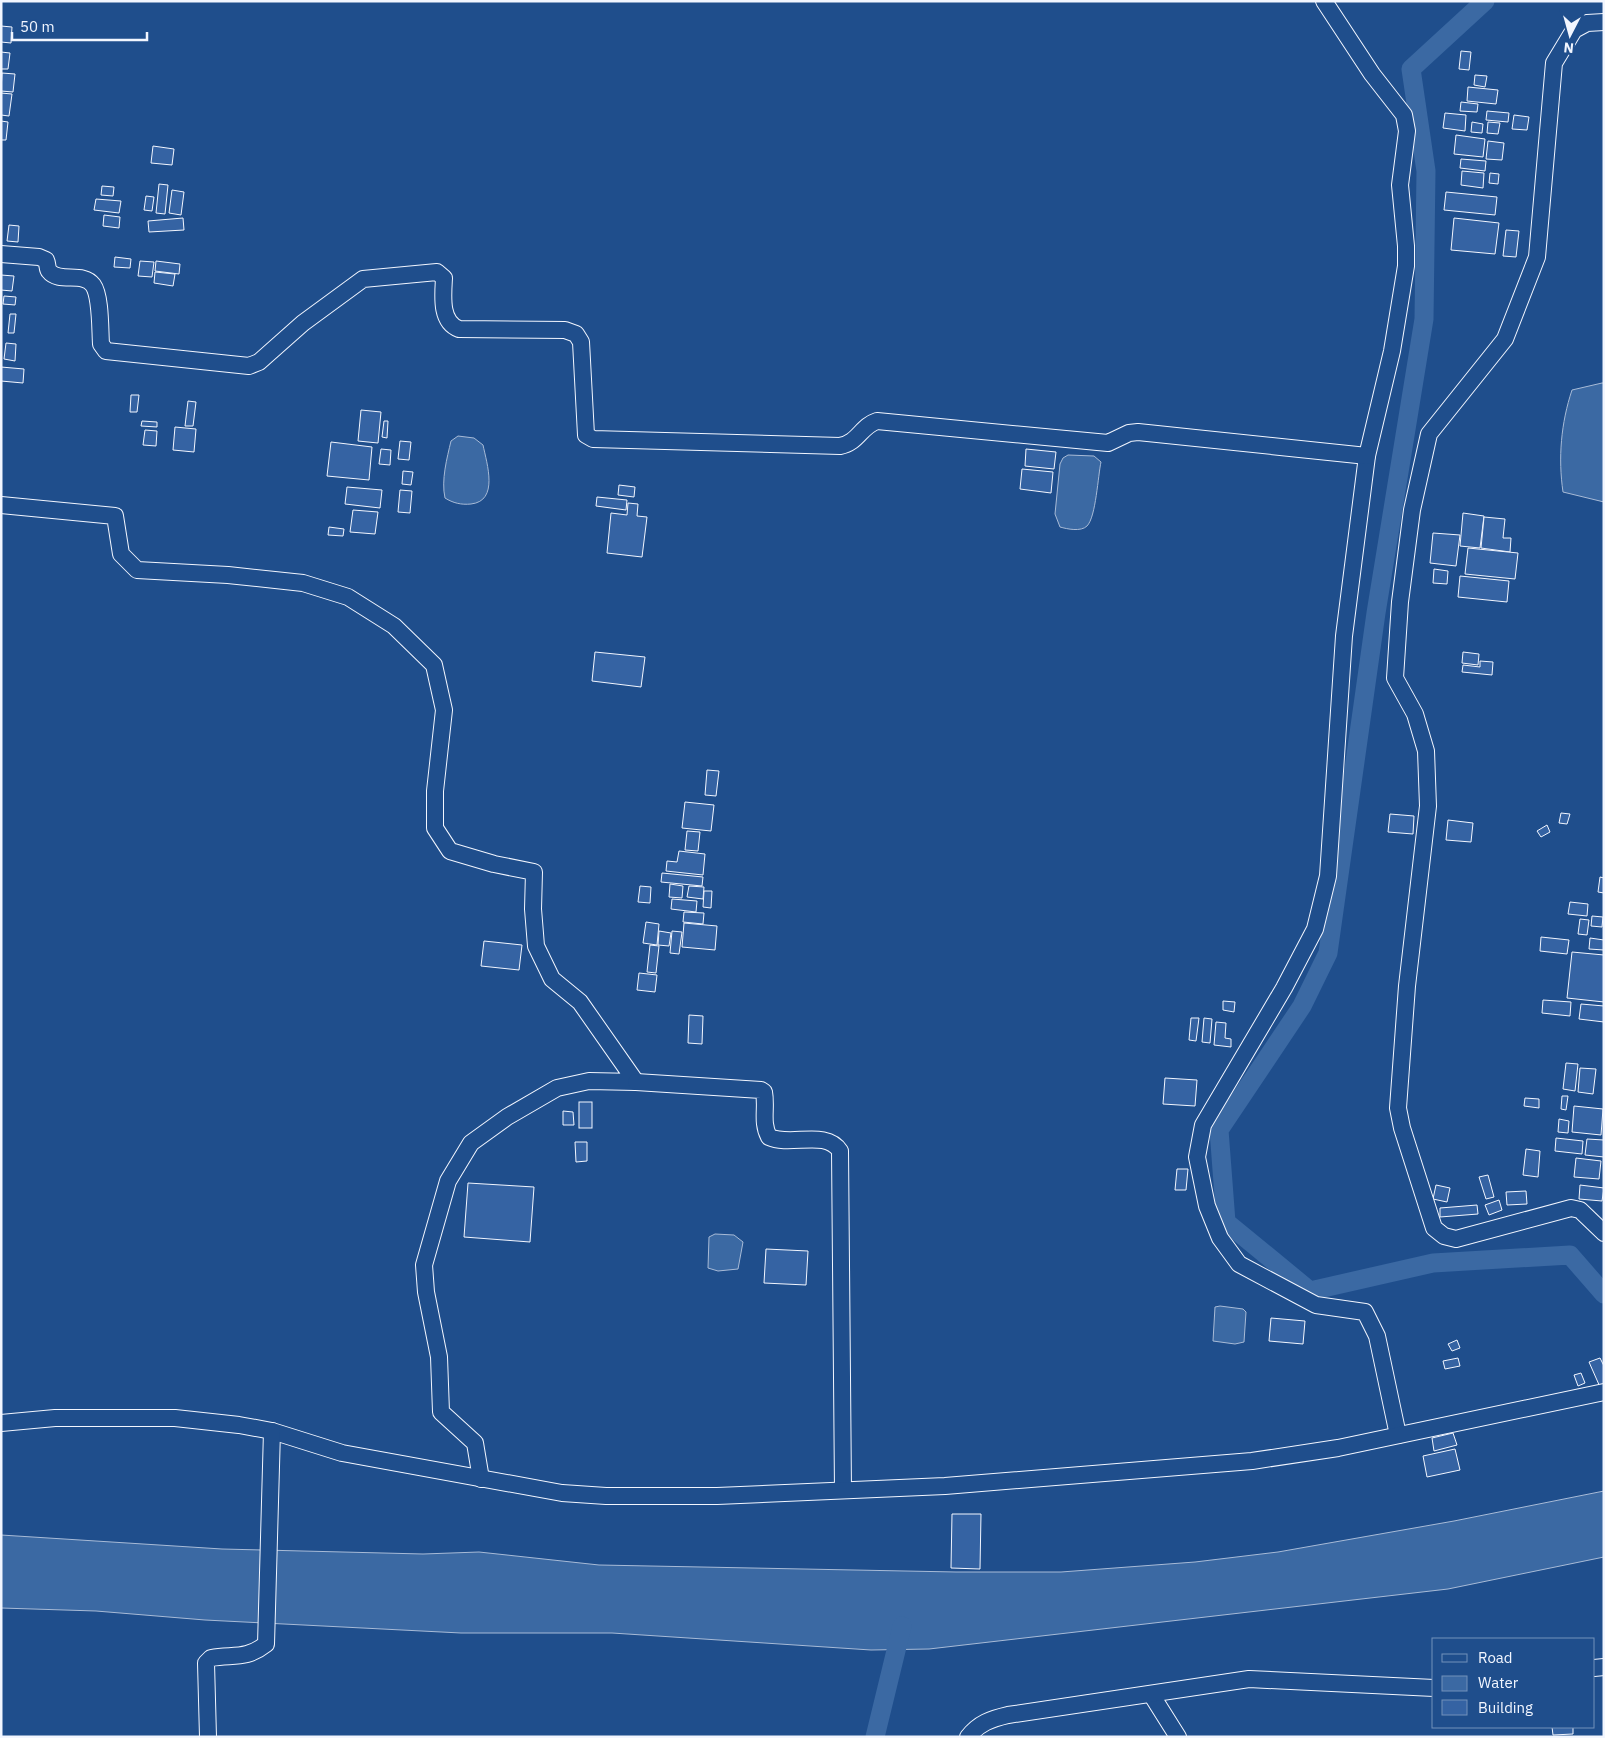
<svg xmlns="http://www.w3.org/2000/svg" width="1605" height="1738" font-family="'IBM Plex Sans',sans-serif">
	<rect width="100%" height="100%" fill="#1f4e8c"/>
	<!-- water -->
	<g fill="#3b69a3" stroke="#a8bbd7">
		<path d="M 1602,383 L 1604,383 L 1604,502 L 1563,492 C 1558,458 1561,423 1572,390 Z"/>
		<path d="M 458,436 L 474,438 L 483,445 C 487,464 499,501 471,504 C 461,505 453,503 445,498 C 441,480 447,458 451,441 Z"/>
		<path d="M 1068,455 L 1094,456 L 1101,462 C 1098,475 1096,517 1087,526 C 1081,532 1067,529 1060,527 L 1055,514 L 1060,464 L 1063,458 Z"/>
		<polygon points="715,1234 734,1235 743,1242 738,1269 718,1271 708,1268 709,1237"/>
		<polygon points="1220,1306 1243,1309 1246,1312 1244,1342 1235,1344 1213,1341 1215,1307"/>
		<polygon points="1604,1491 1604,1557 1448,1589 929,1649 871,1650 612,1633 461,1633 205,1620 96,1611 1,1608 1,1535 222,1549 423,1554 479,1552 599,1565 956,1572 1061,1572 1195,1562 1278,1552 1454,1521"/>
	</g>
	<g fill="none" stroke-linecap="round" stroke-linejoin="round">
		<!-- canal -->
		<g stroke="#3b69a3" stroke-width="19">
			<polyline points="1485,1 1411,69 1426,171 1424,319 1376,613 1328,953 1302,1006 1219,1130 1226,1222 1310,1291 1433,1263 1570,1255 1604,1294"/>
			<polyline points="875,1737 902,1626"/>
		</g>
	</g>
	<!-- building -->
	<g fill="#3563a3" stroke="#f2f6ff">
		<polygon points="1,26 12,27 11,43 1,42"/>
		<polygon points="1461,51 1471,52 1469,70 1459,69"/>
		<polygon points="1,52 10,53 8,69 1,69"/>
		<polygon points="2,73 15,74 13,92 1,91"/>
		<polygon points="1475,75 1487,76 1485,87 1474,85"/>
		<polygon points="1468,87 1498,90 1496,104 1467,101"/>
		<polygon points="1,93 12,94 9,116 1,115"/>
		<polygon points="1461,102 1478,104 1477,112 1460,111"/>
		<polygon points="1487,111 1509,113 1508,122 1486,120"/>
		<polygon points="1445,113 1466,115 1465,131 1443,128"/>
		<polygon points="1514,115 1529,117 1527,130 1512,129"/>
		<polygon points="1,121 8,122 6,140 1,140"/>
		<polygon points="1472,122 1483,124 1482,133 1471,132"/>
		<polygon points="1488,122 1500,123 1498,134 1487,133"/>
		<polygon points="1456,135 1485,139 1483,157 1454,154"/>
		<polygon points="1488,141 1504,143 1502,160 1486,159"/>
		<polygon points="153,146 174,149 172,165 151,163"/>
		<polygon points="1461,159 1486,161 1485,171 1460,168"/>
		<polygon points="1462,171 1484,173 1483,188 1461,185"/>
		<polygon points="1490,173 1499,174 1498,184 1489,183"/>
		<polygon points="159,184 168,185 165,214 156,213"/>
		<polygon points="102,186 114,187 113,196 101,195"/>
		<polygon points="172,190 184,192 181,215 169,213"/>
		<polygon points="1446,192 1497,197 1495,215 1444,210"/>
		<polygon points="146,196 154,197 152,211 144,210"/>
		<polygon points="96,199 121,201 119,213 94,210"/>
		<polygon points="104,215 120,217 119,228 103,226"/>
		<polygon points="183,218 184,230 149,232 148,221"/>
		<polygon points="1454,218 1499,223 1495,254 1451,250"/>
		<polygon points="9,225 19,226 18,242 7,241"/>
		<polygon points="1506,230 1519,231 1516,257 1503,256"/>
		<polygon points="115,257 131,259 130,268 114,267"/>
		<polygon points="140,261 154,262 152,277 138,276"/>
		<polygon points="156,261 180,264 179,274 155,271"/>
		<polygon points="155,272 175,274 173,286 154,283"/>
		<polygon points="1,275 14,276 12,291 1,290"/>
		<polygon points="4,296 16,297 15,305 3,304"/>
		<polygon points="10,314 16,314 14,333 8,333"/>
		<polygon points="6,343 16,344 15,361 4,359"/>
		<polygon points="1,367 24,369 23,383 1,381"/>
		<polygon points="131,395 139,395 137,412 130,412"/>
		<polygon points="188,401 196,402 193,426 185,426"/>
		<polygon points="361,410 381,412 378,443 358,441"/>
		<polygon points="142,421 157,422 157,427 141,426"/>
		<polygon points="384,421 388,421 387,438 382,437"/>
		<polygon points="175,427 196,429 194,452 173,450"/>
		<polygon points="145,430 157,431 156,446 143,445"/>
		<polygon points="400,441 411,442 409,460 398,459"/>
		<polygon points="331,442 372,447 369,480 327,476"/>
		<polygon points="381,449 391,450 390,465 379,464"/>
		<polygon points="1026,449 1056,452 1054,469 1025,466"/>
		<polygon points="1022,469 1053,472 1051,493 1020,489"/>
		<polygon points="403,471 413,472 411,485 402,484"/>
		<polygon points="619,485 635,487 634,497 618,495"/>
		<polygon points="347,487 382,490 380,508 345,504"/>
		<polygon points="400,490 412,491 410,513 398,512"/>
		<polygon points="597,497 627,500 626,510 596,506"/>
		<polygon points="628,503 638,504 637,516 647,517 642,557 607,553 611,513 627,515"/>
		<polygon points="353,510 378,512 375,534 350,532"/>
		<polygon points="1463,513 1484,516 1480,548 1460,546"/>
		<polygon points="1484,517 1505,519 1503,538 1511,538 1510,552 1481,548"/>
		<polygon points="329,527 344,529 343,536 328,535"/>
		<polygon points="1433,533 1460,535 1456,566 1430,563"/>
		<polygon points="1468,548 1518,553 1515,579 1465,574"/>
		<polygon points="1434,569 1448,571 1447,584 1433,583"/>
		<polygon points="1460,576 1509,581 1507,602 1458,597"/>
		<polygon points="595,652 645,657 641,687 592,681"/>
		<polygon points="1463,652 1479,654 1478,665 1462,663"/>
		<polygon points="1480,661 1493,662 1492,675 1462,672 1463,665 1480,667"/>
		<polygon points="707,770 719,771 716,796 705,795"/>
		<polygon points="685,802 714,805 711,831 682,828"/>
		<polygon points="1561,813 1570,814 1567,824 1559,823"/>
		<polygon points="1390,814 1414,816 1413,834 1388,832"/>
		<polygon points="1448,820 1473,823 1471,842 1446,840"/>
		<polygon points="1547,825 1550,832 1541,837 1537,831"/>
		<polygon points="687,831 700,832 698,851 685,850"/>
		<polygon points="679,851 705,854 703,875 666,871 667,861 677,862"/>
		<polygon points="662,873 703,877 702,886 661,882"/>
		<polygon points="1600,877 1604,878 1604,893 1598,892"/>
		<polygon points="670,884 683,886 682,898 669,897"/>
		<polygon points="640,886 651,887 650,903 638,902"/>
		<polygon points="689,886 704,887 703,899 687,897"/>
		<polygon points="704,891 712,891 711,908 703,907"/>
		<polygon points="672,899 697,901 696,912 671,909"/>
		<polygon points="1570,902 1588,904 1587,916 1568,914"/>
		<polygon points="684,912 704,913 703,924 683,922"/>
		<polygon points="1592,916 1603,917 1602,927 1591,926"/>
		<polygon points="1580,919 1589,920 1587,935 1578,934"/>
		<polygon points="646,922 659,924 657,945 643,943"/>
		<polygon points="684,923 717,926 715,950 682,947"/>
		<polygon points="659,931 671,933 669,946 658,945"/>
		<polygon points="672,931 682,932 679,954 670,953"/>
		<polygon points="1541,937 1569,940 1567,954 1540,951"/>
		<polygon points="1590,938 1604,940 1604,950 1589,949"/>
		<polygon points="484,941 522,945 519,970 481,966"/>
		<polygon points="650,945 659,946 656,973 647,972"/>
		<polygon points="1572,952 1604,955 1604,1002 1567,998"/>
		<polygon points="639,973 657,975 655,992 637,990"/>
		<polygon points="1543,1000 1571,1002 1570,1016 1542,1013"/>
		<polygon points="1223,1001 1235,1002 1234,1012 1223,1010"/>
		<polygon points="1581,1004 1604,1006 1604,1022 1579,1019"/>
		<polygon points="689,1015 703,1016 702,1044 688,1043"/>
		<polygon points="1191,1018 1199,1018 1196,1041 1189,1040"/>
		<polygon points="1204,1018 1212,1019 1210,1043 1202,1042"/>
		<polygon points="1216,1022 1226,1023 1225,1038 1231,1039 1231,1047 1214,1045"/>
		<polygon points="1566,1063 1578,1064 1575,1091 1563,1089"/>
		<polygon points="1580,1068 1596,1069 1593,1094 1578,1092"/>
		<polygon points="1165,1078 1197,1080 1195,1106 1163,1104"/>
		<polygon points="1562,1096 1568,1096 1566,1110 1561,1109"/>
		<polygon points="1525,1098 1539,1099 1539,1108 1524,1106"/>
		<rect x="579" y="1102" width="13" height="26"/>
		<polygon points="1574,1106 1603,1109 1601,1135 1572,1132"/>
		<polygon points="563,1111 573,1112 574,1125 563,1125"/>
		<polygon points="1559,1119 1569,1121 1568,1133 1558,1132"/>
		<polygon points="1556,1138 1583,1141 1582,1154 1555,1151"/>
		<polygon points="1587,1139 1604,1140 1604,1157 1585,1155"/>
		<polygon points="575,1142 587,1142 587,1161 576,1162"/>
		<polygon points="1526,1149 1540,1151 1538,1177 1523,1175"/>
		<polygon points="1576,1158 1601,1161 1599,1179 1574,1177"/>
		<polygon points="1177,1169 1188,1169 1186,1190 1175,1190"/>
		<polygon points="1488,1175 1494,1197 1486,1199 1479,1177"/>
		<polygon points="468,1183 534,1187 530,1242 464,1237"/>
		<polygon points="1436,1185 1450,1188 1447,1202 1433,1199"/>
		<polygon points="1580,1185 1604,1188 1602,1201 1579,1199"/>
		<polygon points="1526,1191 1527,1204 1507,1205 1506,1192"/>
		<polygon points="1499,1200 1502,1210 1489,1215 1485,1205"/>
		<polygon points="1477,1205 1478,1214 1440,1217 1440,1208"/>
		<polygon points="766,1249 808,1251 806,1285 764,1283"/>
		<polygon points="1271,1318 1305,1321 1303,1344 1269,1341"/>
		<polygon points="1457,1340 1460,1348 1452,1351 1448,1344"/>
		<polygon points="1458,1358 1460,1366 1445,1369 1443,1361"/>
		<polygon points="1600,1358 1604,1366 1604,1386 1600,1387 1589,1362"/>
		<polygon points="1581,1373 1585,1383 1578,1386 1574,1375"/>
		<polygon points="1453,1433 1457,1445 1434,1451 1432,1438"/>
		<polygon points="1455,1449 1460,1470 1427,1477 1423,1456"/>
		<polygon points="952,1514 981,1514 980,1569 951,1568"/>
		<polygon points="1552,1727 1573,1727 1573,1734 1553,1735"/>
	</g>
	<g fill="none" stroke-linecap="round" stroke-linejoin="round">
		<!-- street casing -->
		<g stroke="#f2f6ff" stroke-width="18">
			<g id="street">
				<polyline points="1324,1 1372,74 1404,115 1407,131 1400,185 1406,246 1406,266 1392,351 1367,456 1344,636 1328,876 1315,929 1284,988 1203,1125 1197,1157 1207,1206 1220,1238 1239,1264 1316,1305 1365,1312 1377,1336 1398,1435"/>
				<polyline points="1604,22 1587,23 1574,30 1554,63 1537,257 1505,339 1429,434 1412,510 1400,602 1395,678 1415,714 1426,751 1428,806 1407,986 1398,1108 1402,1128 1434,1228 1444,1236 1456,1239 1571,1208 1580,1210 1604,1233"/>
				<path d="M 1,254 L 39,257 L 46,260 C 48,264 47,269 49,271 C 59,284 83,271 93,285 C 101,296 100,330 101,344 L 106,351 L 249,366 L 259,362 L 303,323 L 363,279 L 437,272 L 444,278 C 443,296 440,322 459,329 L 565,330 L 576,334 L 581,342 L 586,435 L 593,439 L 840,446 C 858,443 861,426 877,421 L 1108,443 L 1129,433 L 1138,432 L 1367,456"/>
				<polyline points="1,505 115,516 121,554 137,570 228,575 303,583 348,597 394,626 434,665 444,710 435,791 435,828 450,851 494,864 534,872 533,909 536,946 552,979 580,1002 636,1082 589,1081 557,1088 507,1117 471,1143 448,1181 424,1265 426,1292 439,1357 441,1412 475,1443 481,1479"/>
				<path d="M 636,1082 L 761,1090 L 764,1092 C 767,1108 761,1122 769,1137 C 791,1147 826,1129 840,1151 L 843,1490"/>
				<polyline points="1,1423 55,1418 175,1418 239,1425 272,1431 342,1453 562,1493 606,1496 717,1496 945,1486 1252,1461 1338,1448 1604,1392"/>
				<polyline points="1594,1668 1604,1667"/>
				<polyline points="1151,1694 1178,1737"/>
				<path d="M 208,1737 L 206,1663 L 211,1658 C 233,1654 246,1660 266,1644 L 272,1431"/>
				<path d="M 968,1737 C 979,1723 991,1719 1008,1715 L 1249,1679 L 1434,1688"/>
			</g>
		</g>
		<!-- street -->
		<use href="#street" stroke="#1f4e8c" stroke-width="16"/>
	</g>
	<!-- border -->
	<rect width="1605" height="1738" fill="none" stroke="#f2f6ff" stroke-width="5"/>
	<!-- legend -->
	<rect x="1432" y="1638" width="162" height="90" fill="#1f4e8c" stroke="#7391ba"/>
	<rect x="1442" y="1654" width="25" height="8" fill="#1f4e8c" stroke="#7391ba"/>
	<text x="1478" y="1663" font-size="15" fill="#f2f6ff">Road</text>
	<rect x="1442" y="1676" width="25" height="15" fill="#3b69a3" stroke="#7391ba"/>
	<text x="1478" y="1688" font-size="15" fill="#f2f6ff">Water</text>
	<rect x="1442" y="1700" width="25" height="15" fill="#3563a3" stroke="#7391ba"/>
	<text x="1478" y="1713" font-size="15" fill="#f2f6ff">Building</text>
	<!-- north arrow -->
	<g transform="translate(1570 35) rotate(186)" stroke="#1f4e8c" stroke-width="4" paint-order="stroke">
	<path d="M0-4L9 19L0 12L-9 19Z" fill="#f2f6ff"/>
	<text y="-8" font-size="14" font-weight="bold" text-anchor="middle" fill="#f2f6ff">N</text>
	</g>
	<!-- scale -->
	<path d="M12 32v8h135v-8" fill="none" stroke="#f2f6ff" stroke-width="2.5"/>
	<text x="20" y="32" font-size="15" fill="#f2f6ff" stroke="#1f4e8c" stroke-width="4" paint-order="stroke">50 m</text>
</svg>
